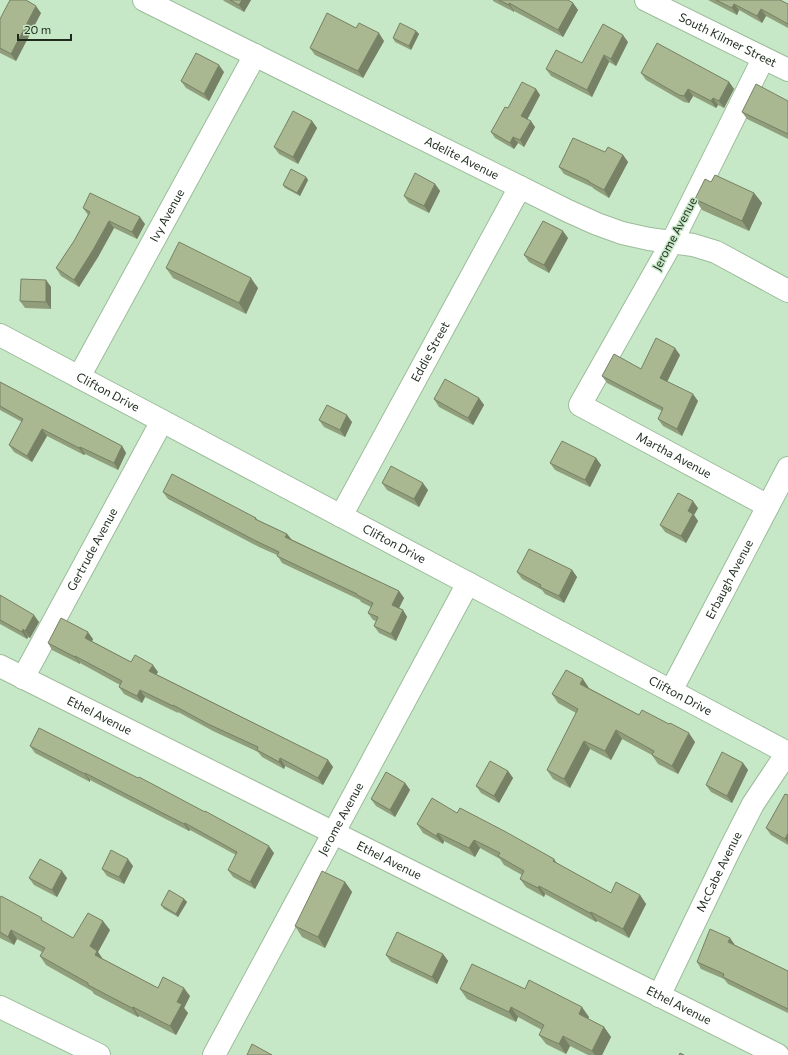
<svg xmlns="http://www.w3.org/2000/svg" width="788" height="1055" font-family="Commissioner,sans-serif">
	<rect width="100%" height="100%" fill="#c7e8c6"/>
	<g fill="none" stroke-linecap="round" stroke-linejoin="round">
		<!-- minor casing -->
		<g stroke="#9cbc9b" stroke-width="24">
			<g id="minor">
				<path id="s1" d="M 144,0 L 568,211 L 597,224 L 622,233 L 649,239 L 693,245 L 716,252 L 788,291"/>
				<path id="s2" d="M 646,0 L 788,70"/>
				<path id="s3" d="M 763,59 L 672,242 L 580,405 L 768,506"/>
				<path id="s4" d="M 0,335 L 788,753"/>
				<path id="s5" d="M 79,377 L 255,55"/>
				<path id="s6" d="M 341,516 L 520,187"/>
				<path id="s7" d="M 0,666 L 778,1055"/>
				<path id="s8" d="M 23,678 L 162,421"/>
				<path id="s9" d="M 671,691 L 788,468"/>
				<path id="s10" d="M 659,996 L 729,851 L 753,804 L 787,753"/>
				<polyline points="0,1007 99,1055"/>
				<path id="s11" d="M 214,1055 L 468,583"/>
			</g>
		</g>
		<!-- minor -->
		<use href="#minor" stroke="#fff" stroke-width="22"/>
	</g>
	<!-- wall -->
	<g fill="#919e7c">
		<polygon points="223,0 251,0 244,12 224,1"/>
		<polygon points="493,0 568,0 573,3 578,10 563,37 514,11 514,12 493,1"/>
		<polygon points="708,0 780,0 788,4 788,28 766,16 762,23 739,10 737,15"/>
		<polygon points="41,13 16,61 0,53 0,19"/>
		<polygon points="416,31 419,34 411,50 395,42 393,38"/>
		<polygon points="384,41 363,78 315,55 310,48"/>
		<polygon points="628,42 616,66 609,62 592,97 551,76 546,69 582,63"/>
		<polygon points="224,72 209,101 186,88 181,81"/>
		<polygon points="641,73 729,82 734,89 724,108 718,105 716,108 693,96 689,103 684,102 646,80"/>
		<polygon points="536,89 540,95 527,119 535,127 524,147 518,143 514,149 495,138 491,132 508,108"/>
		<polygon points="788,101 788,139 747,119 742,112"/>
		<polygon points="312,121 317,128 298,164 279,154 274,147"/>
		<polygon points="605,152 623,155 628,162 609,198 594,189 592,187 564,174 559,167"/>
		<polygon points="306,177 308,180 300,196 285,188 283,185"/>
		<polygon points="711,182 754,193 762,203 749,231 702,210 695,199"/>
		<polygon points="435,184 440,191 429,213 409,203 404,196"/>
		<polygon points="83,208 145,224 137,239 114,228 98,257 79,287 61,276 56,268 74,241 88,215"/>
		<polygon points="568,238 549,273 529,262 524,255"/>
		<polygon points="166,268 258,288 246,314 173,278"/>
		<polygon points="46,280 51,287 51,309 25,308 20,301"/>
		<polygon points="680,355 667,382 698,401 682,436 663,426 658,419 662,411 607,383 602,376 641,369"/>
		<polygon points="0,382 122,446 126,453 118,470 85,454 84,455 47,436 32,462 14,452 9,445 22,422 0,410"/>
		<polygon points="479,398 484,405 473,425 439,407 434,399"/>
		<polygon points="319,420 352,422 345,437 324,427"/>
		<polygon points="596,458 601,465 590,487 555,470 550,463"/>
		<polygon points="382,483 428,490 419,507 387,490"/>
		<polygon points="163,492 256,518 258,520 287,534 291,539 399,591 404,598 399,608 403,610 407,617 396,641 379,633 374,626 376,621 373,620 368,613 371,607 361,602 360,600 282,563 277,555 259,547 168,499"/>
		<polygon points="698,508 694,515 698,521 686,543 665,532 660,525"/>
		<polygon points="572,570 577,577 564,603 545,594 542,590 522,579 517,572"/>
		<polygon points="0,595 39,622 30,638 28,637 27,639 0,624"/>
		<polygon points="93,639 92,641 131,662 158,672 156,674 328,760 333,767 323,785 285,766 284,769 262,757 258,752 213,731 178,712 178,713 145,697 142,703 124,694 119,687 120,685 80,663 80,664 52,650 48,643"/>
		<polygon points="589,688 639,715 695,742 678,774 658,764 652,755 622,739 611,760 590,749 570,788 553,779 547,770 576,713 558,703 552,694"/>
		<polygon points="30,746 274,853 255,889 233,877 228,870 236,855 190,830 189,831 90,780 90,782 35,753"/>
		<polygon points="743,763 748,770 732,803 711,792 706,785"/>
		<polygon points="508,771 513,778 499,803 481,793 476,786"/>
		<polygon points="405,783 410,790 395,817 376,806 371,799"/>
		<polygon points="788,795 788,845 771,835 766,828"/>
		<polygon points="457,813 558,864 611,893 640,895 646,904 629,938 597,921 596,922 545,894 544,897 526,887 520,879 522,875 504,865 500,859 480,848 475,857 444,841 443,844 423,833 417,824"/>
		<polygon points="133,866 124,884 107,876 102,869"/>
		<polygon points="29,878 67,878 57,897 34,885"/>
		<polygon points="345,882 352,892 325,948 302,937 295,926"/>
		<polygon points="0,898 73,938 110,930 98,952 103,959 158,988 190,996 184,1008 188,1013 176,1035 139,1016 138,1017 94,994 92,991 46,965 40,956 42,952 17,939 14,945 0,938"/>
		<polygon points="184,899 187,902 178,917 164,909 161,905"/>
		<polygon points="735,945 788,971 788,1013 728,984 724,979 701,969 697,962"/>
		<polygon points="443,954 448,961 437,984 391,962 386,955"/>
		<polygon points="460,989 525,989 589,1017 588,1019 604,1027 611,1037 602,1055 588,1055 570,1046 566,1054 546,1044 539,1035 542,1030 518,1017 516,1022 467,999"/>
	</g>
	<!-- shaded-wall -->
	<g fill="#768165">
		<polygon points="242,0 251,0 244,12 239,5"/>
		<polygon points="509,3 514,11 514,12 509,5"/>
		<polygon points="573,3 578,10 563,37 558,30"/>
		<polygon points="734,4 739,10 737,15 732,8"/>
		<polygon points="36,6 41,13 16,61 11,54"/>
		<polygon points="761,9 766,16 762,23 757,16"/>
		<polygon points="416,31 419,34 411,50 409,46"/>
		<polygon points="379,33 384,41 363,78 358,71"/>
		<polygon points="623,35 628,42 616,66 611,59"/>
		<polygon points="604,55 609,62 592,97 587,90"/>
		<polygon points="219,65 224,72 209,101 204,94"/>
		<polygon points="729,82 734,89 724,108 719,101"/>
		<polygon points="536,89 540,95 526,122 521,116"/>
		<polygon points="688,89 693,96 689,103 684,96"/>
		<polygon points="713,98 718,105 716,108 711,101"/>
		<polygon points="312,121 317,128 298,164 293,157"/>
		<polygon points="531,121 535,127 524,147 520,140"/>
		<polygon points="513,137 518,143 514,149 510,143"/>
		<polygon points="623,155 628,162 609,198 604,190"/>
		<polygon points="306,177 308,180 300,196 297,193"/>
		<polygon points="435,184 440,191 429,213 424,206"/>
		<polygon points="754,193 762,203 749,231 742,221"/>
		<polygon points="140,217 145,224 137,239 132,232"/>
		<polygon points="109,221 114,228 98,257 79,287 74,280"/>
		<polygon points="563,231 568,238 549,273 544,265"/>
		<polygon points="251,278 258,288 246,314 239,303"/>
		<polygon points="46,280 51,287 51,309 46,302"/>
		<polygon points="675,348 680,355 665,386 660,378"/>
		<polygon points="693,394 698,401 682,436 677,429"/>
		<polygon points="479,398 484,405 473,425 468,418"/>
		<polygon points="347,415 352,422 345,437 340,430"/>
		<polygon points="42,429 47,436 32,462 27,456"/>
		<polygon points="122,446 126,453 118,470 114,463"/>
		<polygon points="80,447 85,454 84,455 79,448"/>
		<polygon points="596,458 601,465 590,487 585,480"/>
		<polygon points="423,483 428,490 419,507 414,499"/>
		<polygon points="693,501 698,508 694,515 698,521 686,543 681,536 688,511"/>
		<polygon points="287,534 292,540 285,537"/>
		<polygon points="572,570 577,577 564,603 559,596"/>
		<polygon points="399,591 404,598 397,612 392,605"/>
		<polygon points="403,610 407,617 396,641 391,634"/>
		<polygon points="34,615 39,622 30,638 25,631"/>
		<polygon points="23,629 28,637 27,639 22,632"/>
		<polygon points="88,632 93,639 90,645 85,638"/>
		<polygon points="75,656 80,663 80,664 75,657"/>
		<polygon points="153,665 158,672 154,678 149,671"/>
		<polygon points="583,679 589,688 586,693 580,684"/>
		<polygon points="140,690 145,697 142,703 137,696"/>
		<polygon points="616,730 622,739 611,760 605,751"/>
		<polygon points="689,733 695,742 678,774 672,766"/>
		<polygon points="584,741 590,749 570,788 564,779"/>
		<polygon points="280,758 285,766 284,769 279,762"/>
		<polygon points="328,760 333,767 323,785 318,778"/>
		<polygon points="743,763 748,770 732,803 727,796"/>
		<polygon points="508,771 513,778 499,803 494,796"/>
		<polygon points="85,773 90,780 90,782 85,774"/>
		<polygon points="405,783 410,790 395,817 390,810"/>
		<polygon points="185,823 190,830 189,831 184,824"/>
		<polygon points="438,833 444,841 443,844 436,836"/>
		<polygon points="788,833 788,843 785,839"/>
		<polygon points="474,840 480,848 475,857 469,848"/>
		<polygon points="269,846 274,853 255,889 250,882"/>
		<polygon points="128,859 133,866 124,884 119,877"/>
		<polygon points="554,859 560,868 553,861"/>
		<polygon points="62,871 67,878 57,897 52,890"/>
		<polygon points="345,882 352,892 325,948 318,937"/>
		<polygon points="539,886 545,894 544,897 538,888"/>
		<polygon points="640,895 646,904 629,938 623,929"/>
		<polygon points="184,899 187,902 178,917 176,914"/>
		<polygon points="591,912 597,921 596,922 590,913"/>
		<polygon points="103,921 110,930 98,952 103,960 101,964 90,946"/>
		<polygon points="11,930 17,939 14,945 8,937"/>
		<polygon points="730,938 735,945 728,942"/>
		<polygon points="443,954 448,961 437,984 432,977"/>
		<polygon points="184,988 190,996 184,1008 188,1013 176,1035 170,1026 177,1002"/>
		<polygon points="133,1007 139,1016 138,1017 132,1008"/>
		<polygon points="511,1007 518,1017 516,1022 509,1012"/>
		<polygon points="582,1007 589,1017 585,1024 579,1014"/>
		<polygon points="604,1027 611,1037 602,1055 595,1055 592,1051"/>
		<polygon points="563,1036 570,1046 566,1054 559,1044"/>
	</g>
	<!-- building -->
	<g fill="#a9b890" stroke="#768165">
		<polygon points="10,0 26,0 36,6 11,54 0,48 0,19"/>
		<polygon points="230,0 242,0 239,5"/>
		<polygon points="499,0 568,0 573,3 558,30 509,3 509,5"/>
		<polygon points="716,0 780,0 788,4 788,24 761,9 757,16 734,4 732,8"/>
		<polygon points="327,13 356,28 359,23 379,33 358,71 310,48"/>
		<polygon points="400,23 416,31 409,46 393,38"/>
		<polygon points="603,24 623,35 611,59 604,55 587,90 546,69 556,50 582,63"/>
		<polygon points="657,43 729,82 719,101 713,98 711,101 688,89 684,96 679,95 641,73"/>
		<polygon points="196,53 219,65 204,94 181,81"/>
		<polygon points="522,82 536,89 521,116 531,121 520,140 513,137 510,143 491,132 505,107 508,108"/>
		<polygon points="756,84 788,101 788,134 742,112"/>
		<polygon points="293,111 312,121 293,157 274,147"/>
		<polygon points="573,138 605,152 608,147 623,155 604,190 589,182 589,181 559,167"/>
		<polygon points="291,169 306,177 297,193 283,185"/>
		<polygon points="415,173 435,184 424,206 404,196"/>
		<polygon points="715,175 754,193 742,221 695,199 705,179 711,182"/>
		<polygon points="90,193 140,217 132,232 109,221 93,250 74,280 56,268 74,241 90,212 83,208"/>
		<polygon points="543,221 563,231 544,265 524,255"/>
		<polygon points="179,242 251,278 239,303 166,268"/>
		<polygon points="21,279 46,280 46,302 20,301"/>
		<polygon points="656,338 675,348 660,378 693,394 677,429 658,419 663,408 602,376 614,354 641,369"/>
		<polygon points="445,379 479,398 468,418 434,399"/>
		<polygon points="0,382 122,446 114,463 80,447 79,448 42,429 27,456 9,445 23,419 0,406"/>
		<polygon points="327,405 347,415 340,430 319,420"/>
		<polygon points="562,441 596,458 585,480 550,463"/>
		<polygon points="391,466 423,483 414,499 382,483"/>
		<polygon points="172,474 256,518 255,519 287,534 285,537 399,591 392,605 403,610 391,634 374,626 378,617 368,613 373,603 357,595 357,594 277,556 279,552 254,540 163,492"/>
		<polygon points="678,493 693,501 688,511 693,514 681,536 660,525"/>
		<polygon points="529,549 572,570 559,596 540,587 541,585 517,572"/>
		<polygon points="0,595 34,615 25,631 23,629 22,632 0,620"/>
		<polygon points="61,618 88,632 85,638 131,662 135,655 153,665 149,671 328,760 318,778 280,758 279,762 257,750 258,747 208,724 173,705 173,706 140,690 137,696 119,687 122,681 75,656 75,657 48,643"/>
		<polygon points="566,670 583,679 580,684 639,715 642,710 669,724 670,723 689,733 672,766 652,755 654,751 616,730 605,751 584,741 564,779 547,770 578,709 552,694"/>
		<polygon points="39,728 138,778 139,777 205,812 205,811 269,846 250,882 228,870 237,852 185,823 184,824 85,773 85,774 30,746"/>
		<polygon points="722,752 743,763 727,796 706,785"/>
		<polygon points="490,761 508,771 494,796 476,786"/>
		<polygon points="386,772 405,783 390,810 371,799"/>
		<polygon points="785,794 788,795 788,833 785,839 766,828"/>
		<polygon points="432,798 457,813 460,808 506,832 554,859 553,861 611,893 616,882 640,895 623,929 591,912 590,913 539,886 538,888 520,879 524,871 498,856 500,853 474,840 469,848 438,833 436,836 417,824"/>
		<polygon points="111,850 128,859 119,877 102,869"/>
		<polygon points="40,859 62,871 52,890 29,878"/>
		<polygon points="322,871 345,882 318,937 295,926"/>
		<polygon points="169,890 184,899 176,914 161,905"/>
		<polygon points="1,896 42,918 41,920 73,938 88,913 103,921 90,946 97,951 95,955 158,988 163,977 184,988 177,1002 182,1004 170,1026 133,1007 132,1008 88,985 88,983 40,956 45,948 11,930 8,937 0,932 0,898"/>
		<polygon points="710,929 730,938 728,942 788,971 788,1009 723,977 724,974 697,962"/>
		<polygon points="397,932 443,954 432,977 386,955"/>
		<polygon points="472,964 525,989 529,980 582,1007 579,1014 604,1027 592,1051 563,1036 559,1044 539,1035 544,1025 511,1007 509,1012 460,989"/>
		<polygon points="252,1044 272,1055 247,1055"/>
		<polygon points="680,1053 684,1055 679,1055"/>
	</g>
	<g text-anchor="middle" stroke-width="3" stroke-linejoin="round" paint-order="stroke">
		<!-- street labels -->
		<g font-size="12" fill="#1e2a1e" stroke="#c7e8c6">
			<text dy="4" stroke="none"><textPath href="#s2" startOffset="91">South Kilmer Street</textPath></text>
			<text dy="4" stroke="none"><textPath href="#s1" startOffset="355">Adelite Avenue</textPath></text>
			<text dy="4" stroke="none"><textPath href="#s5" startOffset="184">Ivy Avenue</textPath></text>
			<text transform="translate(675 234) rotate(-62)" y="4">Jerome Avenue</text>
			<text dy="4" stroke="none"><textPath href="#s6" startOffset="187">Eddie Street</textPath></text>
			<text dy="4" stroke="none"><textPath href="#s4" startOffset="122">Clifton Drive</textPath></text>
			<text dy="4" stroke="none"><textPath href="#s3" startOffset="498">Martha Avenue</textPath></text>
			<text dy="4" stroke="none"><textPath href="#s4" startOffset="446">Clifton Drive</textPath></text>
			<text dy="4" stroke="none"><textPath href="#s8" startOffset="146">Gertrude Avenue</textPath></text>
			<text dy="4" stroke="none"><textPath href="#s9" startOffset="126">Erbaugh Avenue</textPath></text>
			<text dy="4" stroke="none"><textPath href="#s4" startOffset="770">Clifton Drive</textPath></text>
			<text dy="4" stroke="none"><textPath href="#s7" startOffset="111">Ethel Avenue</textPath></text>
			<text dy="4" stroke="none"><textPath href="#s11" startOffset="268">Jerome Avenue</textPath></text>
			<text dy="4" stroke="none"><textPath href="#s7" startOffset="435">Ethel Avenue</textPath></text>
			<text dy="4" stroke="none"><textPath href="#s10" startOffset="138">McCabe Avenue</textPath></text>
			<text dy="4" stroke="none"><textPath href="#s7" startOffset="759">Ethel Avenue</textPath></text>
		</g>
	</g>
	<!-- scale -->
	<path d="M18 34v6h53v-6" fill="none" stroke="#1e2a1e" stroke-width="2"/>
	<text x="24" y="34" font-size="12" fill="#1e2a1e" stroke="#c7e8c6" stroke-width="3" paint-order="stroke">20 m</text>
</svg>
